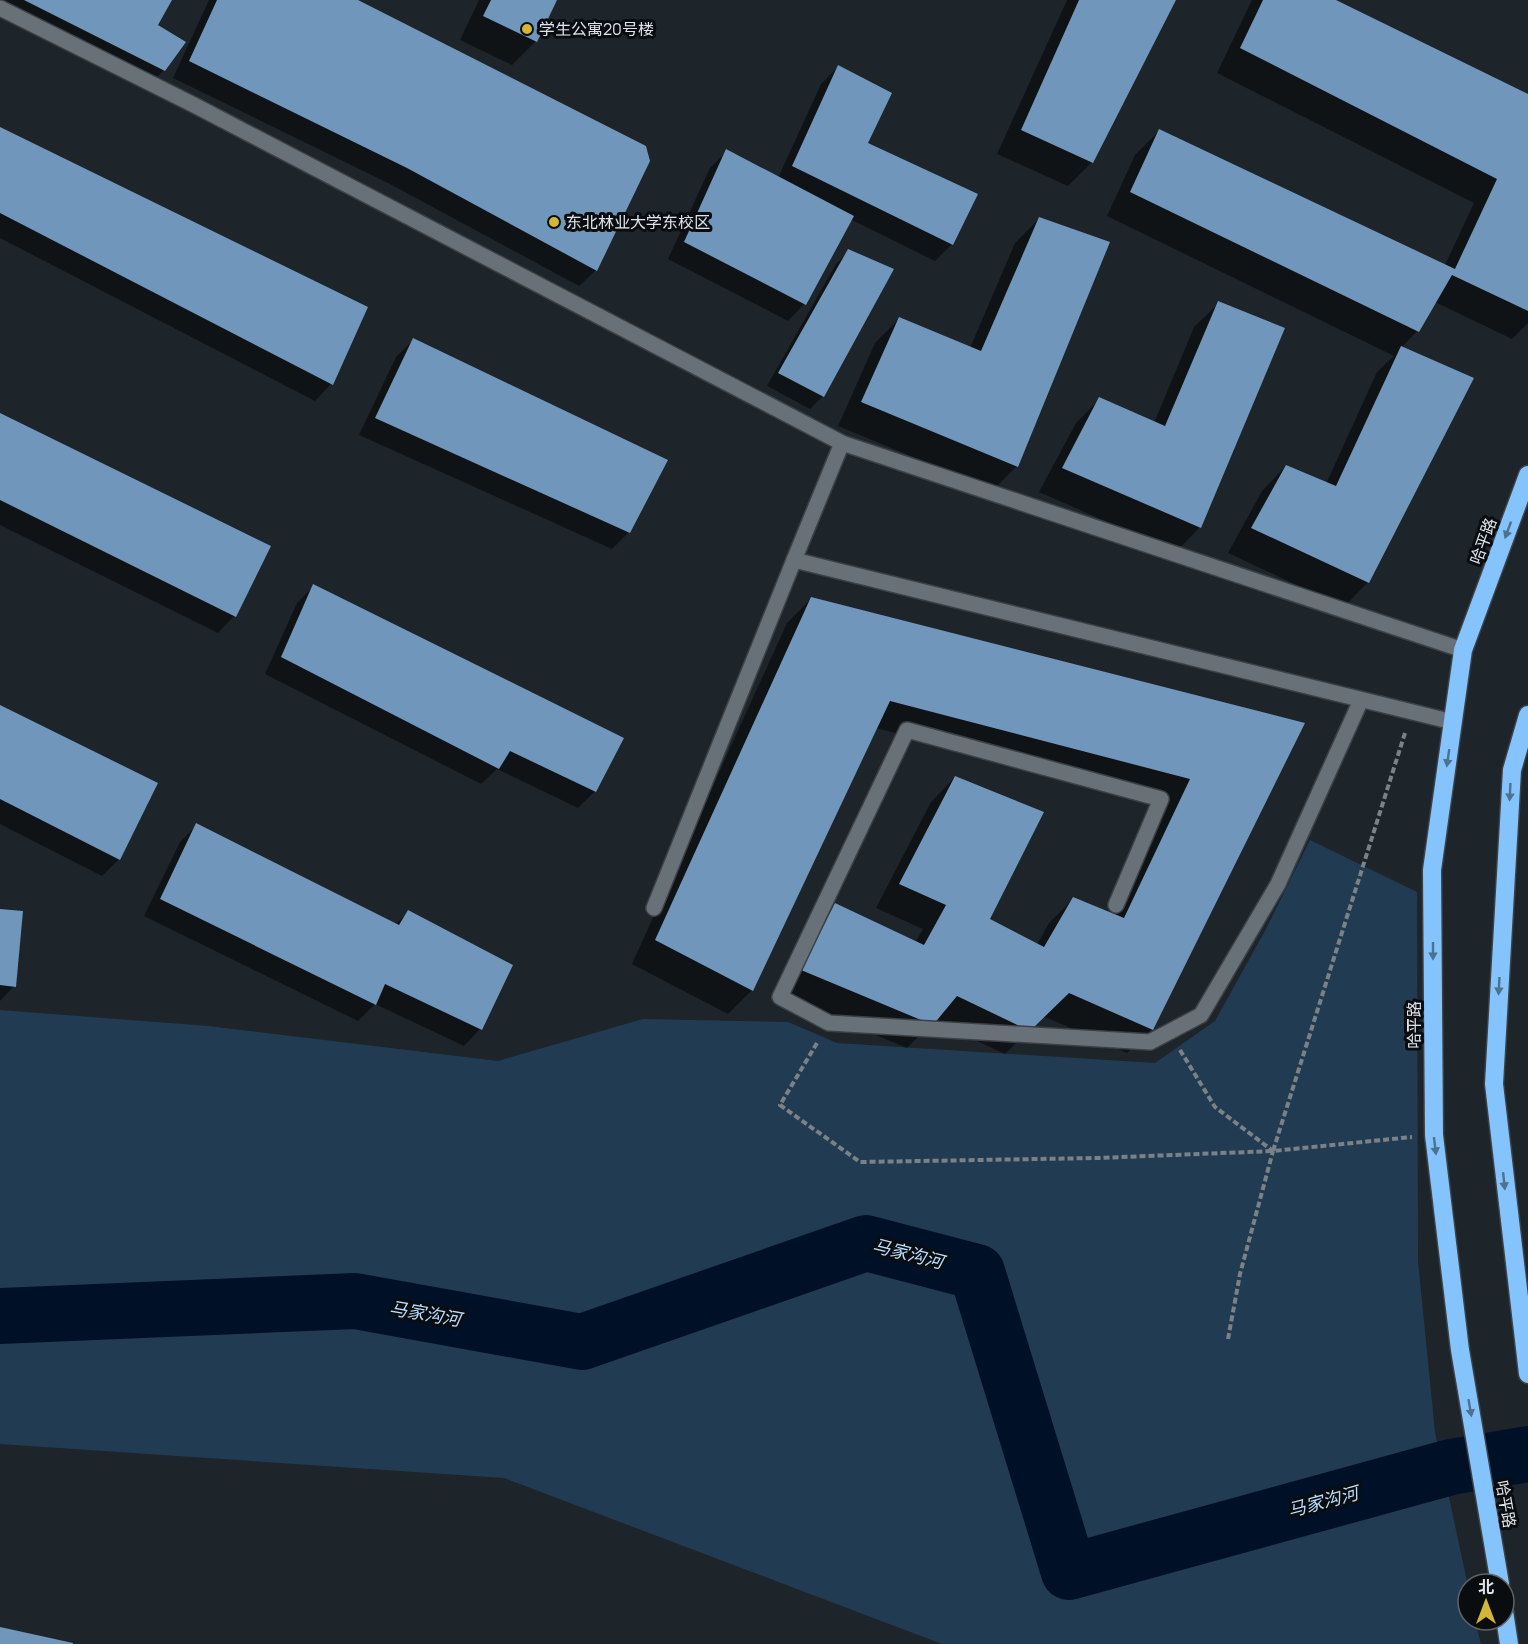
<svg xmlns="http://www.w3.org/2000/svg" width="1528" height="1644" font-family="Manrope,'Noto Sans SC',sans-serif">
	<rect width="100%" height="100%" fill="#1d242a"/>
	<!-- green -->
	<polygon fill="#213c52" points="1310,840 1417,892 1418,1261 1435,1432 1468,1586 1468,1620 1475,1620 1481,1644 942,1644 504,1478 0,1444 0,1010 208,1026 498,1061 643,1019 788,1022 837,1043 1155,1063 1215,1021 1266,929"/>
	<!-- shadow -->
	<g fill="#0007">
		<polygon points="0,0 170,0 156,25 164,70 147,87 0,13"/>
		<polygon points="209,0 353,0 596,270 579,286 390,184 173,78"/>
		<polygon points="479,0 555,0 536,41 512,65 460,40"/>
		<polygon points="1067,0 1174,0 1092,162 1068,186 997,154"/>
		<polygon points="1252,0 1332,0 1528,96 1528,323 1512,339 1435,302 1417,331 1401,348 1368,582 1344,607 1228,553 1262,491 1286,466 1326,484 1377,372 1394,356 1107,216 1135,155 1160,130 1445,265 1474,203 1217,73"/>
		<polygon points="838,67 866,144 952,244 935,261 850,219 804,304 788,321 668,259 710,168 727,151 778,178 821,84"/>
		<polygon points="0,128 331,384 315,401 0,238"/>
		<polygon points="1039,219 1017,466 993,490 838,426 875,343 899,319 970,348 1015,243"/>
		<polygon points="849,251 823,396 810,409 767,386 836,264"/>
		<polygon points="1219,303 1200,527 1176,552 1039,492 1076,423 1100,399 1154,423 1194,327"/>
		<polygon points="413,340 629,532 612,549 359,435 396,357"/>
		<polygon points="0,415 234,616 218,633 0,525"/>
		<polygon points="314,586 595,791 578,808 497,769 481,784 265,674 297,603"/>
		<polygon points="811,599 1302,724 1152,1029 1127,1053 1043,1016 1005,1054 934,1021 907,1048 777,994 811,929 835,905 915,943 923,929 876,908 931,802 955,777 988,919 1037,945 1049,923 1073,899 1113,915 1167,803 876,728 752,990 728,1014 632,964 787,623"/>
		<polygon points="0,706 119,859 102,876 0,824"/>
		<polygon points="197,825 395,925 408,912 511,966 480,1029 464,1046 375,1004 358,1021 144,916 180,842"/>
		<polygon points="0,910 14,986 0,1001"/>
	</g>
	<g fill="none" stroke-linecap="round" stroke-linejoin="round">
		<!-- river -->
		<polyline stroke="#001127" stroke-width="56" points="0,1316 355,1301 582,1342 866,1243 977,1272 1069,1572 1451,1467 1528,1454"/>
	</g>
	<!-- building -->
	<g fill="#7097bb">
		<polygon points="24,0 172,0 158,25 186,42 165,71"/>
		<polygon points="217,0 358,0 646,146 650,161 597,271 407,168 189,61"/>
		<polygon points="491,0 557,0 537,42 483,16"/>
		<polygon points="1079,0 1176,0 1093,163 1021,130"/>
		<polygon points="1263,0 1336,0 1528,94 1528,311 1452,275 1419,332 1130,192 1159,129 1455,269 1497,179 1240,48"/>
		<polygon points="838,65 892,93 868,143 978,194 953,245 792,166"/>
		<polygon points="0,127 368,307 333,385 0,213"/>
		<polygon points="726,149 854,216 806,305 684,242"/>
		<polygon points="1039,217 1110,242 1018,467 861,402 899,317 981,351"/>
		<polygon points="848,249 894,269 824,397 778,373"/>
		<polygon points="1218,301 1285,328 1201,528 1062,468 1099,397 1165,426"/>
		<polygon points="413,338 668,460 630,533 375,418"/>
		<polygon points="1401,346 1474,378 1369,583 1251,528 1286,465 1336,486"/>
		<polygon points="0,413 271,546 236,617 0,500"/>
		<polygon points="313,584 624,738 596,792 510,751 499,769 281,657"/>
		<polygon points="811,597 1305,723 1153,1030 1069,993 1030,1031 957,996 933,1025 801,970 835,903 924,945 946,905 899,884 955,776 1044,812 990,919 1044,947 1073,897 1124,918 1190,779 890,701 753,991 655,940"/>
		<polygon points="0,705 158,783 120,860 0,799"/>
		<polygon points="196,823 399,925 408,910 513,965 482,1030 385,984 376,1005 160,899"/>
		<polygon points="0,909 23,911 16,987 0,985"/>
		<polygon points="0,1627 73,1643 73,1644 0,1644"/>
	</g>
	<g fill="none" stroke-linecap="round" stroke-linejoin="round">
		<!-- minor casing -->
		<g stroke="#3b4146" stroke-width="18">
			<g id="minor">
				<polyline points="0,8 194,105 842,443 794,560"/>
				<polyline points="842,443 1463,650"/>
				<polyline points="1116,905 1161,799 907,730 780,997 829,1023 1150,1042 1201,1015 1278,884 1361,700"/>
				<polyline points="654,908 794,560 1453,722"/>
			</g>
		</g>
		<!-- highway casing -->
		<g stroke="#3b4146" stroke-width="21">
			<g id="highway">
				<polyline points="1528,715 1512,770 1494,1084 1528,1374"/>
				<polyline points="1500,1584 1460,1350 1434,1135 1432,870 1463,650 1528,475"/>
				<polyline points="1504,1611 1509,1644"/>
			</g>
		</g>
		<!-- path -->
		<g stroke="#7b8186" stroke-width="4" stroke-dasharray="6 3" stroke-linecap="butt">
			<polyline points="1405,733 1273,1151 1412,1137"/>
			<polyline points="817,1043 780,1105 860,1162 1098,1158 1273,1151"/>
			<polyline points="1180,1050 1215,1107 1273,1151"/>
			<polyline points="1228,1339 1240,1274 1273,1151"/>
		</g>
		<!-- minor -->
		<use href="#minor" stroke="#687178" stroke-width="15"/>
		<!-- highway -->
		<use href="#highway" stroke="#84c3fb" stroke-width="18"/>
	</g>
	<!-- one-way arrows -->
	<defs><path id="oneway-solid" d="M-6-.8H1V-3.2L6.5 0L1 3.2V.8H-6Z" transform="scale(1.5)"/></defs>
	<g fill="#4d7191">
		<use href="#oneway-solid" transform="translate(1508 530) rotate(110)"/>
		<use href="#oneway-solid" transform="translate(1448 758) rotate(98)"/>
		<use href="#oneway-solid" transform="translate(1510 792) rotate(93)"/>
		<use href="#oneway-solid" transform="translate(1433 951) rotate(90)"/>
		<use href="#oneway-solid" transform="translate(1499 986) rotate(93)"/>
		<use href="#oneway-solid" transform="translate(1435 1146) rotate(83)"/>
		<use href="#oneway-solid" transform="translate(1504 1181) rotate(84)"/>
		<use href="#oneway-solid" transform="translate(1470 1408) rotate(80)"/>
	</g>
	<!-- markers -->
	<g fill="#d3b635" stroke="#0a0d10" stroke-width="2">
		<circle cx="527" cy="29" r="6"/>
		<circle cx="554" cy="222" r="6"/>
	</g>
	<g text-anchor="middle" stroke-width="6" stroke-linejoin="round" paint-order="stroke">
		<!-- poi labels -->
		<g font-size="16" fill="#dfe4e8" stroke="#0a0d10" text-anchor="start">
			<text x="539" y="35">学生公寓20号楼</text>
			<text x="566" y="228">东北林业大学东校区</text>
		</g>
		<!-- street labels -->
		<g font-size="16" fill="#dfe4e8" stroke="#0a0d10">
			<text transform="translate(1483 541) rotate(-70)" y="6">哈平路</text>
			<text transform="translate(1414 1025) rotate(-90)" y="6">哈平路</text>
			<text transform="translate(1506 1504) rotate(80)" y="6">哈平路</text>
		</g>
		<!-- water labels -->
		<g font-size="18" font-style="italic" fill="#baddfe" stroke="#0a0d10">
			<text transform="translate(908 1254) rotate(14)" y="6">马家沟河</text>
			<text transform="translate(425 1314) rotate(10)" y="6">马家沟河</text>
			<text transform="translate(1323 1502) rotate(-15)" y="6">马家沟河</text>
		</g>
	</g>
	<!-- north arrow -->
	<g transform="translate(1486 1602)"><circle r="28" fill="#0a0d10" stroke="#5f6366" stroke-width="1.5"/>
	<path d="M0-4.5L10 22L0 15L-10 22Z" fill="#d3b635"/>
	<text y="-9" font-size="16" font-weight="bold" text-anchor="middle" fill="#dfe4e8">北</text>
	</g>
</svg>
